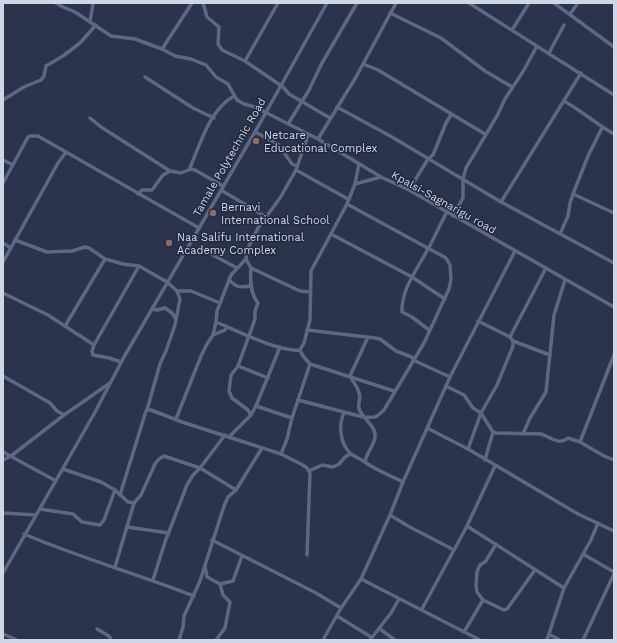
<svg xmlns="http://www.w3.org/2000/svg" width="617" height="643" font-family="'Work Sans',sans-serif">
	<rect width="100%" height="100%" fill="#2b344c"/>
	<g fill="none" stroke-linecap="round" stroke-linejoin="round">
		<!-- street -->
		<g stroke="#5e6883" stroke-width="3.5">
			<polyline points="56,3 63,7 75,12 111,36 135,39 162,49 175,56 191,59 206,65 216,77 228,84 237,100 244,104 255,107 318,139 381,177 409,190 614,307"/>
			<polyline points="203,3 207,17 219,27 218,44 222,50 245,61 283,87 289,94 330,118"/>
			<polyline points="469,3 614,95"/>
			<polyline points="554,3 614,47"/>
			<polyline points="390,13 441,38 485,71 512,87"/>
			<polyline points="570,14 578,3"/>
			<polyline points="90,22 93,3"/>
			<polyline points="512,30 529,3"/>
			<polyline points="162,49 192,3"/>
			<polyline points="549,53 564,25"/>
			<polyline points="245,61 278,3"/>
			<polyline points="363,64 378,70 485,134"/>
			<polyline points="145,77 193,108 214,118"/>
			<polyline points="3,100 24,87 41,80 44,76 46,66 63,56 80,43 96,25"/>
			<path d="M 564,101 C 582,111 596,124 614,134"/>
			<polyline points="337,107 392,137 501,202 614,263"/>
			<polyline points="90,118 101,127 170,171 181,173 191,169 195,170 223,186"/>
			<polyline points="288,124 309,90 322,63 357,3"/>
			<polyline points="602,128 588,156 573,194 614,213"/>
			<polyline points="255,132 278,144 292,164 297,166"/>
			<polyline points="308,135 296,170 280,198 258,228 247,250 246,259 251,268 300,291 310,292"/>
			<polyline points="318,139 356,77 396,3"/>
			<polyline points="3,160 13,165"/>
			<path d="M 189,170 C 200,145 209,110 234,96"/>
			<polyline points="296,170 348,199"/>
			<polyline points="3,183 28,137 30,136 38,136 199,228"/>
			<polyline points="355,184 381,177"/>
			<polyline points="221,190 266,217"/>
			<polyline points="409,190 428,159 433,155 446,123 451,115"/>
			<polyline points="138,194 142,190 152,190 163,175 170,171"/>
			<polyline points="501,202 581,73"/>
			<polyline points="453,216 463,198 463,179 466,168 497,116 505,99 524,70 537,46"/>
			<polyline points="331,234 412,277 445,299"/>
			<polyline points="560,234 568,216 570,203 573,194"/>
			<polyline points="15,240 47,252 72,251 85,247 89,248 105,259 123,264 139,266 167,282 177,291 180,299 175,325 166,351 160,364 147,410"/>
			<polyline points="3,243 11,248"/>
			<polyline points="200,248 237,268"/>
			<polyline points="3,262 58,163 66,152"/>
			<path d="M 229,280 C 239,289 240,287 251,286"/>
			<polyline points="177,291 191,291 220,303"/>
			<polyline points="3,293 48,315 94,345"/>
			<polyline points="152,309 157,310 165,308 172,313 176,319"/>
			<path d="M 216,322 C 238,331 278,352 300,350 L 303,356 L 310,364 L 394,391"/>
			<polyline points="65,326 105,259"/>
			<polyline points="307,330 375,338 380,339 396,351 414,358"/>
			<path d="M 429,330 L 412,317 L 402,312 C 401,289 418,268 428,249 C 435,237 440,224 447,212"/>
			<polyline points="213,335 216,322 217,311 231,275 246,259"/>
			<path d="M 368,337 L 350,376 C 353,382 358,387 359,393 C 362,399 356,404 360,411 C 364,419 376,427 375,436 C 375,445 366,453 365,462 C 377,471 390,475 403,482"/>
			<polyline points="510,337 546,268"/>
			<polyline points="513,341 550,355"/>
			<polyline points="300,350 304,343 310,320 311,271 347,204 355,184 359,164"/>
			<polyline points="614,355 580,442 604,456 614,460"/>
			<polyline points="413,360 450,377"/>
			<polyline points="121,362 109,358 93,355 92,351 94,345 139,266"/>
			<polyline points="238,366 268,378"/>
			<polyline points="3,376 50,403 57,411 64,415"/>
			<path d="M 446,386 L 464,395 L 473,408 L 481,413 L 493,432 L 496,433 L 541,434 C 551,437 558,446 568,438 L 580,442"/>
			<path d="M 298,400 L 363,417 C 375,418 376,418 384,410 L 424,343 L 449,289 L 451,279 L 450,265 L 446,258 L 347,204"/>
			<polyline points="256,406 280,347"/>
			<path d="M 344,413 C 338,425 340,444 351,454 C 355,457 361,459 365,462"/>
			<path d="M 251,415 L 248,410 L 232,398 L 229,391 L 231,375 L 238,366 L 255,319 L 255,311 L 258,303 C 250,293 250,280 251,268"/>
			<polyline points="176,419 201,356 207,344 213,335 225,330 227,327"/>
			<polyline points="427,428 468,449 578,514 614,531"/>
			<polyline points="523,434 530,418 546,392 554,315 565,280"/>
			<polyline points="229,437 251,415 256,406 292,418"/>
			<polyline points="468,449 481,413 497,385 513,346 513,341 510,337 478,321"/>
			<polyline points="3,452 56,481"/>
			<polyline points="281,454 287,439 292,418 310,364"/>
			<polyline points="3,460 11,456 64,415 110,383"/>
			<polyline points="485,460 493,432"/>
			<polyline points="63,469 101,482 115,490 128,502 134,503"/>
			<polyline points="309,471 322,465 333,467 339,464 345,457 350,454"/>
			<polyline points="120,495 146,411 147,410 151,410 182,422 281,454 301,464 307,468 310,473 307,555"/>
			<polyline points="40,509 73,514 82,522 100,525 104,520 115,490"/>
			<polyline points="3,513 36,515"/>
			<polyline points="390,515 408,526 454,550"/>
			<polyline points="467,526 564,588"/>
			<polyline points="127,527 169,533"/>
			<path d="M 24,534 C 80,558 138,574 194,596"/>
			<polyline points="212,540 316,593 341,608"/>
			<polyline points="496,544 486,561 480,565 477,572 476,585 477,592 483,600 504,610 507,609 535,570"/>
			<polyline points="583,554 614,572"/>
			<polyline points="205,566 207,577 220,584 223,595 230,602 225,628 216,640"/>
			<polyline points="115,567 134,503 141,495 155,464 159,459 164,456 200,468 236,490"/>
			<polyline points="3,573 94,414 124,357 255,132 327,3"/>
			<polyline points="361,579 480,640"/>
			<polyline points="153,580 165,542 187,485 193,475 200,468 225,435"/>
			<polyline points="220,584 233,581 242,556"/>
			<polyline points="422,609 467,526 495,466"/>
			<polyline points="337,616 371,637"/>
			<polyline points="97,629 109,636 111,640"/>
			<polyline points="380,629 395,640"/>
			<polyline points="464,632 483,600"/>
			<polyline points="3,634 17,640"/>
			<polyline points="550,635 560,640"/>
			<polyline points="179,640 183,627 184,616 200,581 224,506 228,497 236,490 262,448"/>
			<polyline points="323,640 341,608 361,579 390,515 403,482 450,377 515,251"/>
			<polyline points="370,640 391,613 399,599"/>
			<polyline points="547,640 564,588 591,540 598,523"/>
			<polyline points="583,640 614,574"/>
		</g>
	</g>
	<!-- markers -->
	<g fill="#8d6e63" stroke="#222a41" stroke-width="1.5">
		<circle cx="256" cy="141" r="4"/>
		<circle cx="213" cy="213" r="4"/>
		<circle cx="169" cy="243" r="4"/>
	</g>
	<g text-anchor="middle" stroke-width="3" stroke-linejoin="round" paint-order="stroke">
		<!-- poi labels -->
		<g font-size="11" fill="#d0d6e5" stroke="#222a41" text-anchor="start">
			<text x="264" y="139">Netcare<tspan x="264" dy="13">Educational Complex</tspan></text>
			<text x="221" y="211">Bernavi<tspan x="221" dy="13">International School</tspan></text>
			<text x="177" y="241">Naa Salifu International<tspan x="177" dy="13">Academy Complex</tspan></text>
		</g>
		<!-- street labels -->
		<g font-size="11" fill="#d0d6e5" stroke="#222a41">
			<text transform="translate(229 157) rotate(-60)" y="4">Tamale Polytechnic Road</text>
			<text transform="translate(444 202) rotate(29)" y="4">Kpalsi-Sagnarigu road</text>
		</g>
	</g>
	<!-- border -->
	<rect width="617" height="643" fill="none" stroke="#d0d6e5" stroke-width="8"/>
</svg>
